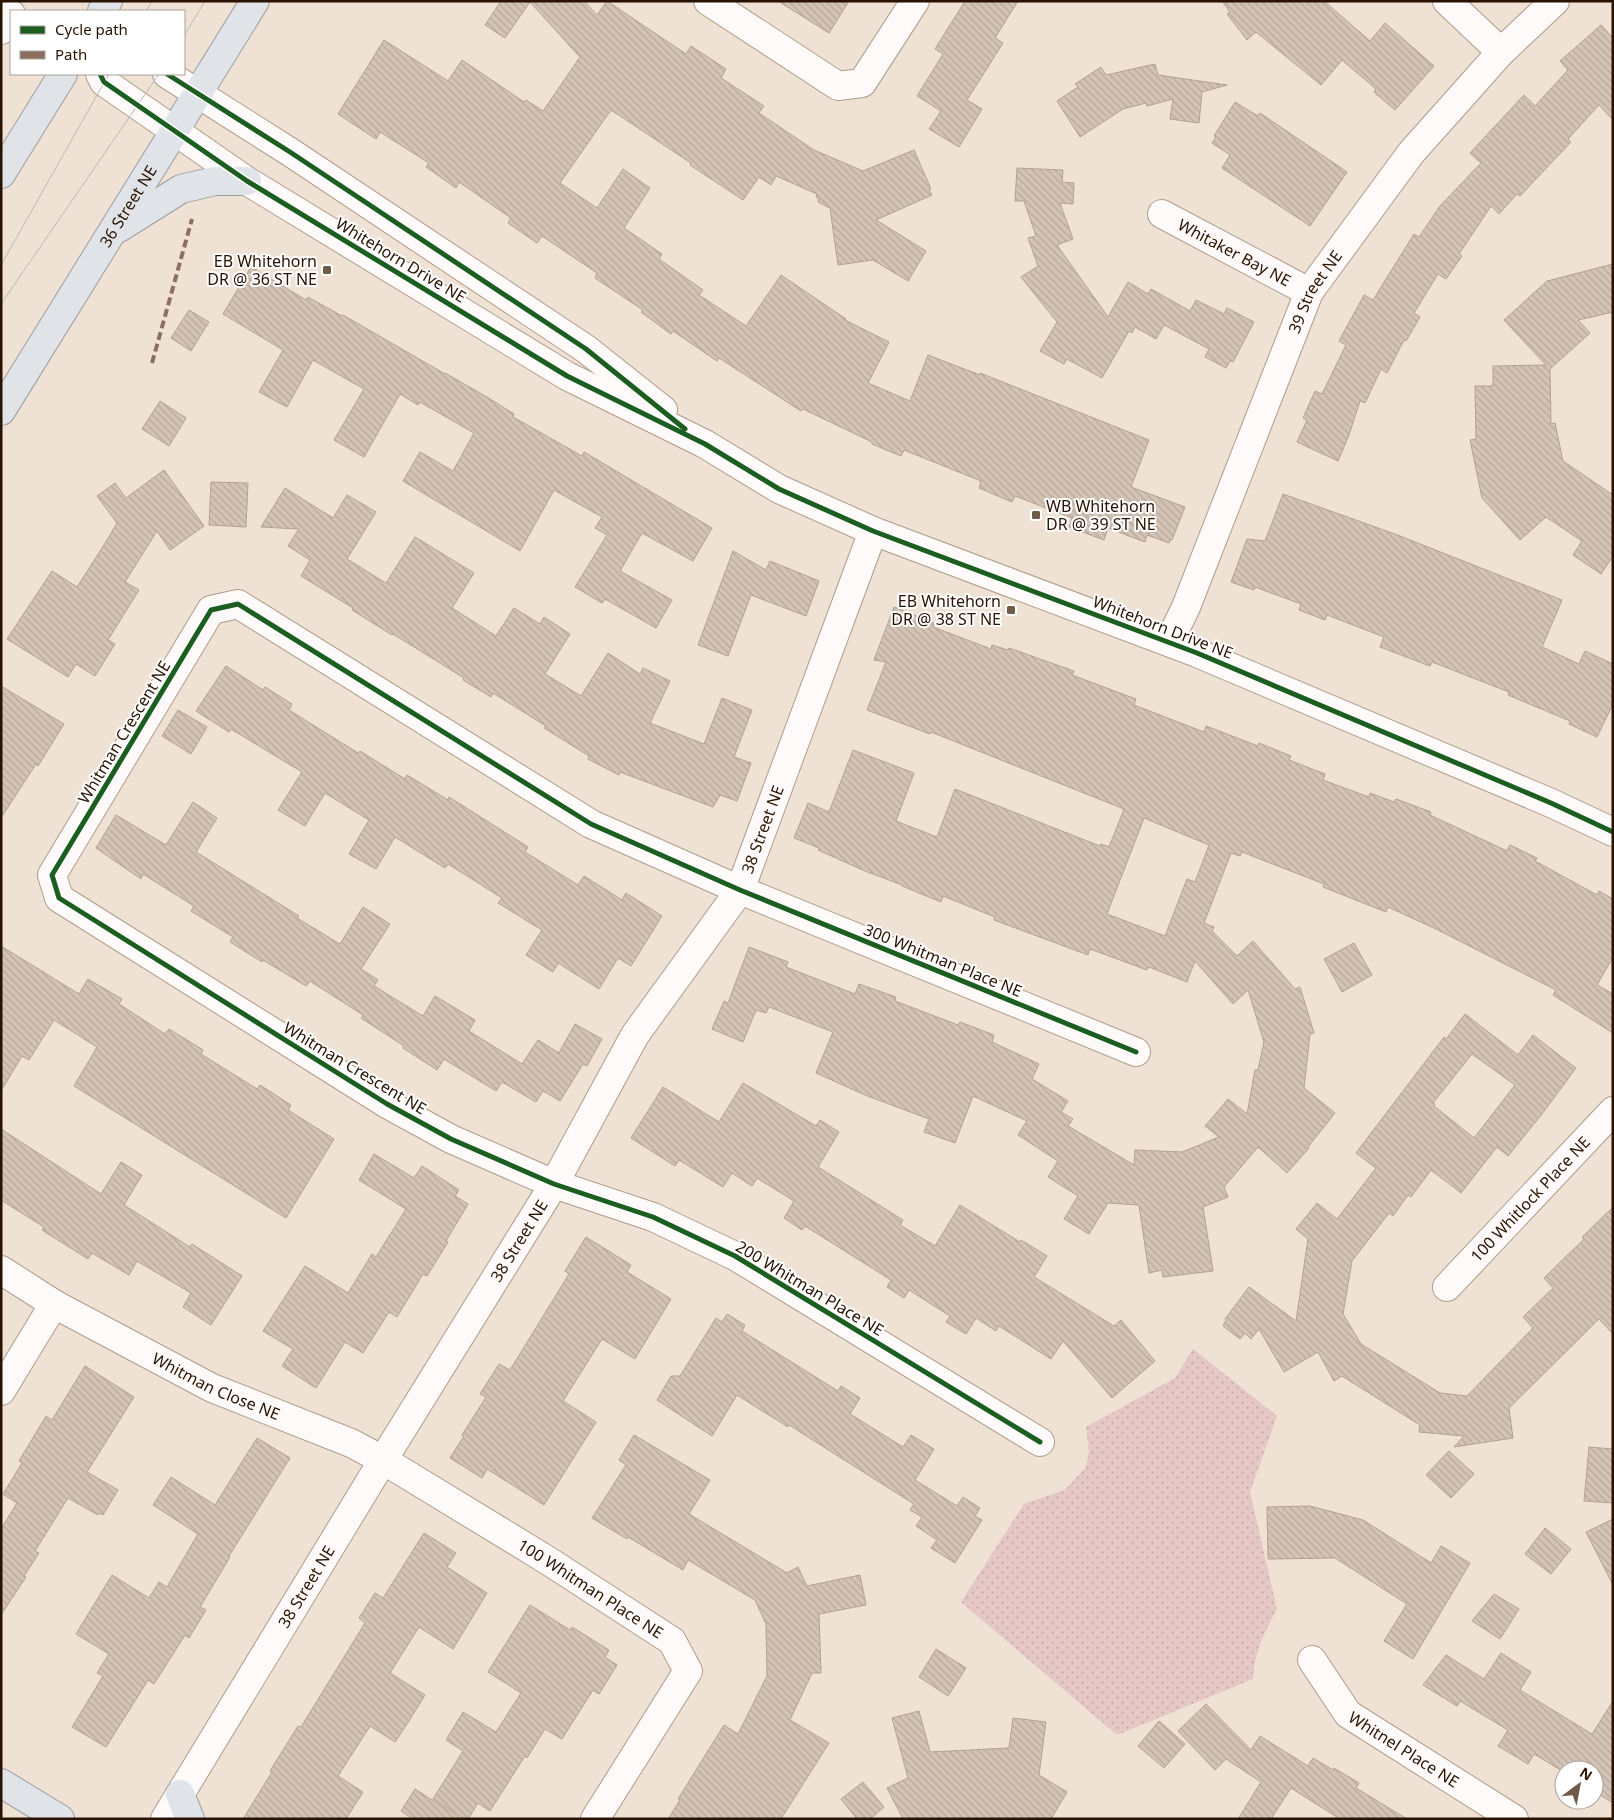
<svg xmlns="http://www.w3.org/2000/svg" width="1614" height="1820" font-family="'Noto Sans',sans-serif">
	<defs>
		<pattern id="grass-dots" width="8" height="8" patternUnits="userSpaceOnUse" patternTransform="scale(1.25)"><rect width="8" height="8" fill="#e5c7c5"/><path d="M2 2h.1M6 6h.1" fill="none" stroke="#c4aaa7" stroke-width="1.8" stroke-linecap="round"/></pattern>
		<pattern id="building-back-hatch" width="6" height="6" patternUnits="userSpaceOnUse" patternTransform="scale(1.25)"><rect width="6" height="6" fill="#d4c4b6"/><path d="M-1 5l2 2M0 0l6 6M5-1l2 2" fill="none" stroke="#b6a89b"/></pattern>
	</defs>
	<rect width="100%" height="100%" fill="#efe1d4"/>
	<!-- grass -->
	<path fill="url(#grass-dots)" d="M 1193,1349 L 1277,1416 L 1250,1492 L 1277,1609 C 1264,1634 1255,1650 1253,1679 L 1117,1735 L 961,1602 L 1024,1504 L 1065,1490 L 1086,1467 L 1089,1451 L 1086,1427 L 1175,1378 Z"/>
	<!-- building -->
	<g fill="url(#building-back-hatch)" stroke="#b3a290" fill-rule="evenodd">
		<polygon points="501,1 584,1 597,15 607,1 686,54 691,46 726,69 721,78 764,106 759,113 814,150 863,171 914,150 931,189 929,190 932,195 876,220 926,251 908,281 873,260 838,265 830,208 818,202 819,199 816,197 817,194 776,176 771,185 759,177 743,200 690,165 691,163 611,110 560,183 597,208 623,169 650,188 624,228 662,254 659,259 703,290 699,295 746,326 781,275 846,319 845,320 889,342 868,383 910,401 928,355 980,375 980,373 1149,440 1131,487 1185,507 1172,540 1170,540 1169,543 1147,535 1145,542 1108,528 1104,540 1069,527 1072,518 1015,496 1012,502 979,488 981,481 904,450 901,456 872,444 872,442 803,409 801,411 719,358 717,361 673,331 671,334 641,312 643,310 595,278 597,273 542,236 537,243 508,223 511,218 459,182 456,188 426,167 429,163 380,132 376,139 338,114 384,40 448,81 462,60 524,102 526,100 543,111 580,57 530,2 505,38 485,25"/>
		<polygon points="778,1 849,1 829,33"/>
		<polygon points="965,1 1018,1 995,38 1003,43 967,100 982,109 959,147 929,129 941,111 917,96 943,54 935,49"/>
		<polygon points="1222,1 1324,1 1370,41 1385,23 1434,66 1395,110 1374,92 1376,89 1342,60 1321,85 1256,32 1247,40 1227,14 1230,12"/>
		<polygon points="1601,25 1613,38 1613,120 1599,105 1568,139 1571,142 1520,196 1517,194 1499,214 1491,206 1459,254 1462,256 1446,279 1438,274 1414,313 1420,317 1406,341 1404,340 1387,373 1381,369 1365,403 1360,401 1349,435 1338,461 1297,442 1307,420 1303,418 1315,391 1322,394 1346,345 1339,341 1364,295 1373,300 1414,234 1419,237 1440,206 1481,163 1470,153 1524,95 1535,106 1568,70 1560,61"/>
		<polygon points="1155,64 1158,75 1227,85 1202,92 1199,123 1170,119 1173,99 1147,106 1146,103 1123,109 1080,137 1057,101 1078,87 1075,84 1101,67 1106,75"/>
		<polygon points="1235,102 1258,116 1260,113 1347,172 1310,226 1222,168 1230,155 1212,143 1216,137 1214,136"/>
		<polygon points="1017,168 1063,170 1062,182 1074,183 1073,204 1060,203 1073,239 1057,245 1108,317 1128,282 1148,294 1151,289 1190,311 1196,300 1224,314 1227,308 1254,322 1233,362 1230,361 1226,368 1205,357 1209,349 1164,325 1156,339 1135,327 1132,333 1129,331 1102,378 1067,359 1064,364 1040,351 1057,322 1021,277 1038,266 1028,238 1036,236 1024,201 1015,201"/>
		<polygon points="1613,264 1613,312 1578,320 1590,333 1550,369 1551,424 1555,423 1563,461 1613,495 1613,556 1601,574 1573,555 1582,541 1546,517 1520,540 1482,498 1470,440 1476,439 1475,386 1493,386 1493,366 1546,365 1504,320 1547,281"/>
		<polygon points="251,267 306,300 308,297 342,316 343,315 445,374 445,373 487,397 514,414 513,417 582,456 584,452 712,528 693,561 642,533 620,571 672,600 656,628 605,599 602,603 575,587 607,535 595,528 602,517 554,490 520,551 403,481 420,452 453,471 474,433 420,402 418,405 400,394 364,457 334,440 364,389 313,360 287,407 259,392 283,350 223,314"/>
		<polygon points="189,310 209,322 191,351 171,338"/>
		<polygon points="160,401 186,418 169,446 142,429"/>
		<polygon points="164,470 204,526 170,550 157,531 125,582 139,590 108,640 115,644 95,676 76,664 68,677 7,639 52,571 77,587 104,545 117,523 97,496 115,483 126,498"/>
		<polygon points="211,482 248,483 246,527 209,525"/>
		<polygon points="285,488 333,518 347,495 376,512 347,559 386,583 415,537 474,573 452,608 496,636 514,608 540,624 544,617 570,634 545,674 581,696 608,653 640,674 643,668 670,681 650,723 704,744 722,698 752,710 734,757 751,763 737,801 720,795 713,807 620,772 619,775 588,759 589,756 544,728 546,726 493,693 491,697 463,680 464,678 393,634 392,635 352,610 353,608 301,576 310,560 288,546 299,529 261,527"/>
		<polygon points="1283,494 1395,534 1562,600 1542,647 1579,664 1585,651 1613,664 1613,704 1597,737 1569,724 1570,721 1508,695 1509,692 1432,662 1430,666 1380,647 1384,637 1327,615 1325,620 1299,610 1301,604 1255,587 1254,590 1231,582 1247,539 1265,541"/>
		<polygon points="733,551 766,570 770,561 819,581 806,616 751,595 728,656 698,645"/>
		<path d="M 894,607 L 934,623 L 933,627 L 991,649 L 992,645 L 1008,650 L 1009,648 L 1074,671 L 1072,675 L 1136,699 L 1134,705 L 1204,732 L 1206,726 L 1258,746 L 1259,743 L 1291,756 L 1289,760 L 1325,774 L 1323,780 L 1369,797 L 1370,793 L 1394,802 L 1396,799 L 1431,812 L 1430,815 L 1507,851 L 1510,845 L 1537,858 L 1535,861 L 1597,895 L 1599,891 L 1613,899 L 1613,957 L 1597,985 L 1613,994 L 1613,1033 L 1553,995 L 1556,990 L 1438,930 L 1388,907 L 1386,912 L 1323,887 L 1324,884 L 1242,852 L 1240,856 L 1231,853 L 1204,923 L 1214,927 L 1212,931 L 1237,956 L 1253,941 L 1295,989 L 1300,987 L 1314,1033 L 1310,1034 L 1304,1088 L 1335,1113 L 1308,1147 L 1309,1148 L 1287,1173 L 1258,1147 L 1224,1187 L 1228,1197 L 1203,1207 L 1213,1271 L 1163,1277 L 1162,1270 L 1149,1273 L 1139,1205 L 1108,1203 L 1089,1234 L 1064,1219 L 1078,1196 L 1048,1177 L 1058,1161 L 1018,1135 L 1027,1121 L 973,1096 L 955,1143 L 924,1132 L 929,1119 L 865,1095 L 816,1073 L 833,1032 L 769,1007 L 766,1013 L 756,1010 L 743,1042 L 712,1029 L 724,1001 L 728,1003 L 749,947 L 788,962 L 786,967 L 855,994 L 859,984 L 896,997 L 895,1001 L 958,1025 L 960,1022 L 994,1035 L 992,1042 L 1039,1064 L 1032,1079 L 1068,1101 L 1061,1112 L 1073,1119 L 1068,1126 L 1134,1165 L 1135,1150 L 1182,1152 L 1219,1137 L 1205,1126 L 1228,1099 L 1247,1114 L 1255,1070 L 1258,1070 L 1264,1042 L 1248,990 L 1233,1004 L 1195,961 L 1187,982 L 1149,967 L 1147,970 L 1090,949 L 1088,955 L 994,920 L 995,917 L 943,896 L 941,902 L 902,886 L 902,885 L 865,871 L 818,850 L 819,848 L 794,838 L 808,803 L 829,812 L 853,750 L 914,773 L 896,821 L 937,837 L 955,789 L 1100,846 L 1101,844 L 1109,847 L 1124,809 L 931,732 L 930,734 L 867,710 L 886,662 L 874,660 ZM 1144,818 L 1209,845 L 1195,882 L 1187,879 L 1165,936 L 1107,914 Z"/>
		<polygon points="226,666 263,690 265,687 292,704 289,710 358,753 360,751 405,779 407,775 448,800 449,797 528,847 525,852 578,885 584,876 622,900 626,893 662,916 631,966 618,958 599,989 558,963 553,972 526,955 542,930 498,903 502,898 448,864 445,868 395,837 376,869 349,854 369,820 325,793 305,826 278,810 302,772 231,729 229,732 196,711"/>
		<polygon points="1,686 64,724 38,766 36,764 1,818"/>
		<polygon points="178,710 207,727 191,754 162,736"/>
		<polygon points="193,802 217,818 196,852 299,916 297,918 340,944 363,907 390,924 361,969 378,980 374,986 423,1016 435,996 475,1020 469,1031 522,1064 538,1040 559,1053 575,1024 602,1039 587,1066 583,1064 560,1101 543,1091 536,1102 502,1082 496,1091 444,1059 437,1070 403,1048 404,1046 361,1018 363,1015 310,981 306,986 263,960 262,962 230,942 233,937 191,911 194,906 143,874 141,879 96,848 116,815 166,845"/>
		<polygon points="1354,943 1372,975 1342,992 1324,959"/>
		<polygon points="1,946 79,994 88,979 122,999 119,1004 165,1034 169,1029 203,1050 201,1054 257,1089 260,1085 291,1105 288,1110 334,1139 286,1218 74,1086 97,1047 54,1020 29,1060 22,1056 1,1091"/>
		<path d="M 1465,1014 L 1518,1055 L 1533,1035 L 1576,1068 L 1542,1114 L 1508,1156 L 1497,1147 L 1461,1193 L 1431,1170 L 1411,1197 L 1408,1195 L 1393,1216 L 1389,1213 L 1352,1261 L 1343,1314 L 1361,1344 L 1440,1393 L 1467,1396 L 1533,1328 L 1523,1317 L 1553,1288 L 1544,1278 L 1584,1239 L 1582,1237 L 1613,1207 L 1613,1334 L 1599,1319 L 1509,1408 L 1513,1438 L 1454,1447 L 1464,1436 L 1419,1432 L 1420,1425 L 1342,1376 L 1334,1381 L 1318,1352 L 1284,1372 L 1259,1329 L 1251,1339 L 1245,1333 L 1240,1339 L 1223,1326 L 1226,1320 L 1225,1319 L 1249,1287 L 1296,1321 L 1308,1239 L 1296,1229 L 1317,1203 L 1337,1219 L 1376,1168 L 1356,1153 L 1444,1037 L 1446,1039 ZM 1472,1054 L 1515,1085 L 1474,1138 L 1434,1106 L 1435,1104 L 1433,1103 Z"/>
		<polygon points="743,1083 816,1126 820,1120 839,1132 818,1167 903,1220 900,1225 935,1246 960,1205 1020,1242 1021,1240 1047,1256 1034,1277 1114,1326 1121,1320 1155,1361 1112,1398 1063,1341 1051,1359 999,1326 996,1331 976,1318 966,1334 946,1322 950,1316 909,1290 904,1298 887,1287 891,1280 805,1226 802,1230 784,1218 794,1201 757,1178 752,1186 732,1173 723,1187 679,1160 675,1166 631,1138 663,1087 719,1122"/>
		<polygon points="1,1129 101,1194 121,1162 142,1175 124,1205 190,1247 192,1244 242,1276 211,1325 183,1307 191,1293 137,1261 129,1275 92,1253 88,1259 42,1230 44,1227 1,1200"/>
		<polygon points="374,1154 414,1178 422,1166 459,1190 455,1196 468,1204 446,1241 448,1242 427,1276 423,1274 397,1317 389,1312 363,1353 345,1342 316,1388 282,1366 293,1349 263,1331 305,1266 348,1293 372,1254 376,1257 406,1209 359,1180"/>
		<polygon points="586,1237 631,1265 627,1272 671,1299 635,1359 602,1339 563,1401 596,1422 544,1505 487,1469 482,1478 450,1458 464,1436 462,1435 486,1397 480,1394 499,1364 510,1370 569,1274 565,1271"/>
		<polygon points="727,1314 745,1325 742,1331 838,1391 841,1386 860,1398 850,1414 903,1447 911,1435 934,1449 915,1480 957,1506 963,1497 980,1508 975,1516 982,1520 955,1563 931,1548 937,1540 916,1526 922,1517 910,1510 914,1504 789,1425 788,1427 737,1395 712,1436 657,1400 671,1376 680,1376 716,1318 722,1322"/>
		<polygon points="85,1366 134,1397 87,1472 118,1490 103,1515 100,1513 98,1515 68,1498 35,1551 39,1553 24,1576 26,1577 1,1615 1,1529 17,1503 3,1494 22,1463 19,1461 46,1416 52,1420"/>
		<polygon points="634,1435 710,1480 689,1514 787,1573 798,1567 807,1586 860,1575 866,1605 819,1614 821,1673 812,1673 790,1720 829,1743 781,1819 668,1819 680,1800 678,1799 724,1725 738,1734 767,1676 766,1624 755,1600 688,1560 683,1570 628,1537 627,1539 592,1518 626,1465 619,1460"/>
		<polygon points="257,1438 290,1458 229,1556 230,1557 200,1607 206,1610 189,1638 185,1635 154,1684 148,1680 106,1747 72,1727 103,1676 97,1673 109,1654 76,1634 112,1575 149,1598 159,1582 167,1587 198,1534 153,1505 171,1477 215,1505"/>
		<polygon points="1589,1447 1613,1449 1613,1503 1584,1501"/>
		<polygon points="1449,1451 1474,1474 1451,1498 1426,1475"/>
		<polygon points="1310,1506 1363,1520 1431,1563 1441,1546 1470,1563 1413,1659 1384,1641 1407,1604 1335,1558 1268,1559 1267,1507"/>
		<polygon points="1613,1519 1613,1585 1586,1532"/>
		<polygon points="1545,1528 1571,1549 1551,1574 1525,1554"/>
		<polygon points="424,1533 456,1553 447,1567 487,1593 453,1649 419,1627 390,1673 425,1695 407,1724 395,1742 370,1726 338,1776 363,1792 346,1819 243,1819 272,1772 270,1771 298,1726 301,1727 365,1623 359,1618 375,1593 383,1598"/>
		<polygon points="1494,1594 1519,1609 1500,1639 1472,1621"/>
		<polygon points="530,1605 570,1630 572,1627 609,1650 605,1657 617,1665 599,1694 593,1690 562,1739 545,1729 527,1758 525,1756 490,1811 478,1803 468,1819 465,1819 433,1799 463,1751 446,1740 463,1712 496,1732 521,1693 488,1672"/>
		<polygon points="936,1649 966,1668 948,1696 919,1677"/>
		<polygon points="1501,1653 1531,1672 1520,1690 1592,1734 1613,1701 1613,1803 1594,1791 1594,1770 1564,1770 1564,1772 1534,1754 1528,1764 1498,1746 1508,1730 1460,1701 1457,1706 1423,1685 1446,1655 1484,1679"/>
		<polygon points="1206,1704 1251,1750 1260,1736 1308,1766 1313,1758 1333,1770 1334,1768 1359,1783 1356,1788 1407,1819 1340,1819 1291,1788 1271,1819 1238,1819 1261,1782 1226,1759 1215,1770 1178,1731"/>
		<polygon points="919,1711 930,1752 1009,1748 1013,1718 1046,1722 1039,1775 1067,1792 1051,1819 903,1819 887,1788 908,1778 892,1718"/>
		<polygon points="1159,1721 1185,1744 1164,1768 1138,1746"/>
		<polygon points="863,1782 884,1807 870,1819 857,1819 841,1799"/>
		<polygon points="415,1789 462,1819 413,1819 401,1811"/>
	</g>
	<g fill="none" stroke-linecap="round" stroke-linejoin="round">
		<!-- minor casing -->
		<g stroke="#af9d8b" stroke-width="30">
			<g id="minor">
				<polyline points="708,1 838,86 862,83 915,1"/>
				<polyline points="1447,1 1501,52"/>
				<polyline points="1,30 11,14"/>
				<polyline points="100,74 104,82 247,181 567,376 705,444 779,489 873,531 1197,653 1551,803 1613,832"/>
				<polyline points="167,74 290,152 586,349 663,410"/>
				<path id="s1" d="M 1162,214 L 1309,292"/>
				<path id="s2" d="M 1169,642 L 1186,607 L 1309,292 L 1411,153 L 1501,52 L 1555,1"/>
				<polyline points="1,1270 54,1304 1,1391"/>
				<path id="s3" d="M 1447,1287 L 1613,1111"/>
				<path id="s4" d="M 54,1304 L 212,1388 L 351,1443 L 383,1460 L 547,1560 L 672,1641 L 688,1671 L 595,1819"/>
				<polyline points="1040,1442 735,1256 653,1217 554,1184 451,1139 387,1104 59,898 52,875 211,610 238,604 591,824 740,890 1136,1052"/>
				<path id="s5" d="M 1312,1660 L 1348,1714 L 1514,1819"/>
				<path id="s6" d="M 165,1819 L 383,1460 L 554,1184 L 635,1035 L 740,890 L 873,531"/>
			</g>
		</g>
		<!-- major casing -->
		<g stroke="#9a9ea0" stroke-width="30">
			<g id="major">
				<polyline points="102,11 108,1"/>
				<polyline points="1,174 63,74"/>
				<polyline points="119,228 181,189 215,181 247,181"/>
				<path id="s7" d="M 1,411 L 255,1"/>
				<polyline points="1,1783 60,1819"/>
				<polyline points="180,1794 190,1819"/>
			</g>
		</g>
		<!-- minor -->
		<use href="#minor" stroke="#fdfaf9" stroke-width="28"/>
		<!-- major -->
		<use href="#major" stroke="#e0e4e8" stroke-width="28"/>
		<!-- tram -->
		<g stroke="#beb9b5" stroke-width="1">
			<polyline points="146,11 152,1"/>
			<polyline points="184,36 205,1"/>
			<polyline points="1,265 109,74"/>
			<polyline points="1,304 159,74"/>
		</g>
		<!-- quiet -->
		<polyline stroke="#8d6e63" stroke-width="4" stroke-dasharray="8 4" stroke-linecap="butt" points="152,363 192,219"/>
		<!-- cycleway casing -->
		<g stroke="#fff" stroke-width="8">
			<g id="cycleway">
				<polyline points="100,74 104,82 247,181 567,376 705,444 779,489 873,531 1197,653 1551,803 1613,832"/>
				<polyline points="167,74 290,152 586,349 685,429"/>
				<polyline points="1040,1442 735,1256 653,1217 554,1184 451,1139 387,1104 59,898 52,875 211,610 238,604 591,824 740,890 1136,1052"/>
			</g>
		</g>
		<!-- cycleway -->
		<use href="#cycleway" stroke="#1b5e20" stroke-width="5"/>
	</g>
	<!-- markers -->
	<g fill="#6e5b4a" stroke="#fff" stroke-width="2">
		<rect x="322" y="265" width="10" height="10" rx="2.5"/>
		<rect x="1031" y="510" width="10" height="10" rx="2.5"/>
		<rect x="1006" y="605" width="10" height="10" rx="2.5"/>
	</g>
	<g text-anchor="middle" stroke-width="4" stroke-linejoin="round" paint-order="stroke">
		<!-- street labels -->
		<g font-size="16" fill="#291300" stroke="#fff">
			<text dy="6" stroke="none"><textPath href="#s7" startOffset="241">36 Street NE</textPath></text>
			<text dy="6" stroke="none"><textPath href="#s1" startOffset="82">Whitaker Bay NE</textPath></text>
			<text transform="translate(401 260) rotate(31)" y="6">Whitehorn Drive NE</text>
			<text dy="6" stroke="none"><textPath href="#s2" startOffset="380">39 Street NE</textPath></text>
			<text transform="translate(1163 627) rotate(21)" y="6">Whitehorn Drive NE</text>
			<text transform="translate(124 732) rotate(-59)" y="6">Whitman Crescent NE</text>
			<text dy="6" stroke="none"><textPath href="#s6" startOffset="1158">38 Street NE</textPath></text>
			<text transform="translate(943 960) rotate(22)" y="6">300 Whitman Place NE</text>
			<text transform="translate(355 1068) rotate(31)" y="6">Whitman Crescent NE</text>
			<text dy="6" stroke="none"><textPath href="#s3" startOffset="121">100 Whitlock Place NE</textPath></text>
			<text dy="6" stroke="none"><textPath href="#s6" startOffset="678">38 Street NE</textPath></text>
			<text transform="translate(810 1288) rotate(31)" y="6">200 Whitman Place NE</text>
			<text dy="6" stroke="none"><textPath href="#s4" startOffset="182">Whitman Close NE</textPath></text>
			<text dy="6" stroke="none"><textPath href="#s6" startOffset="272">38 Street NE</textPath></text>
			<text dy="6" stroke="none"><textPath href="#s4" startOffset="609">100 Whitman Place NE</textPath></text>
			<text dy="6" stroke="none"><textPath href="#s5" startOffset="131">Whitnel Place NE</textPath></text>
		</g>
		<!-- poi labels -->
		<g font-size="16" fill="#291300" stroke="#fff" text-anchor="end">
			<text x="317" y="267">EB Whitehorn<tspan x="317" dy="18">DR @ 36 ST NE</tspan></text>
			<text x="1046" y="512" text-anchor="start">WB Whitehorn<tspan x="1046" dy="18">DR @ 39 ST NE</tspan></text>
			<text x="1001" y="607">EB Whitehorn<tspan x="1001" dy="18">DR @ 38 ST NE</tspan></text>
		</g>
	</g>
	<!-- border -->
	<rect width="1614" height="1820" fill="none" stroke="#291300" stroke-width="5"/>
	<!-- legend -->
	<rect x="10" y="10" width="175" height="65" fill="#ffffff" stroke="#a9a199"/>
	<rect x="20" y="26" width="25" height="8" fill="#1b5e20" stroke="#a9a199"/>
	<text x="55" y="35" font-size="15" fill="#291300">Cycle path</text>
	<rect x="20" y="51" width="25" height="8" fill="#8d6e63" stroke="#a9a199"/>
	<text x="55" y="60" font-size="15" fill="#291300">Path</text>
	<!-- north arrow -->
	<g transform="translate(1579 1785) rotate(32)"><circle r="24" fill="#ffffff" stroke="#a9a199"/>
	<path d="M0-4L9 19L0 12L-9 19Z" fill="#6e5b4a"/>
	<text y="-8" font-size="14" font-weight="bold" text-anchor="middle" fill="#291300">N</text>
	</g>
</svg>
